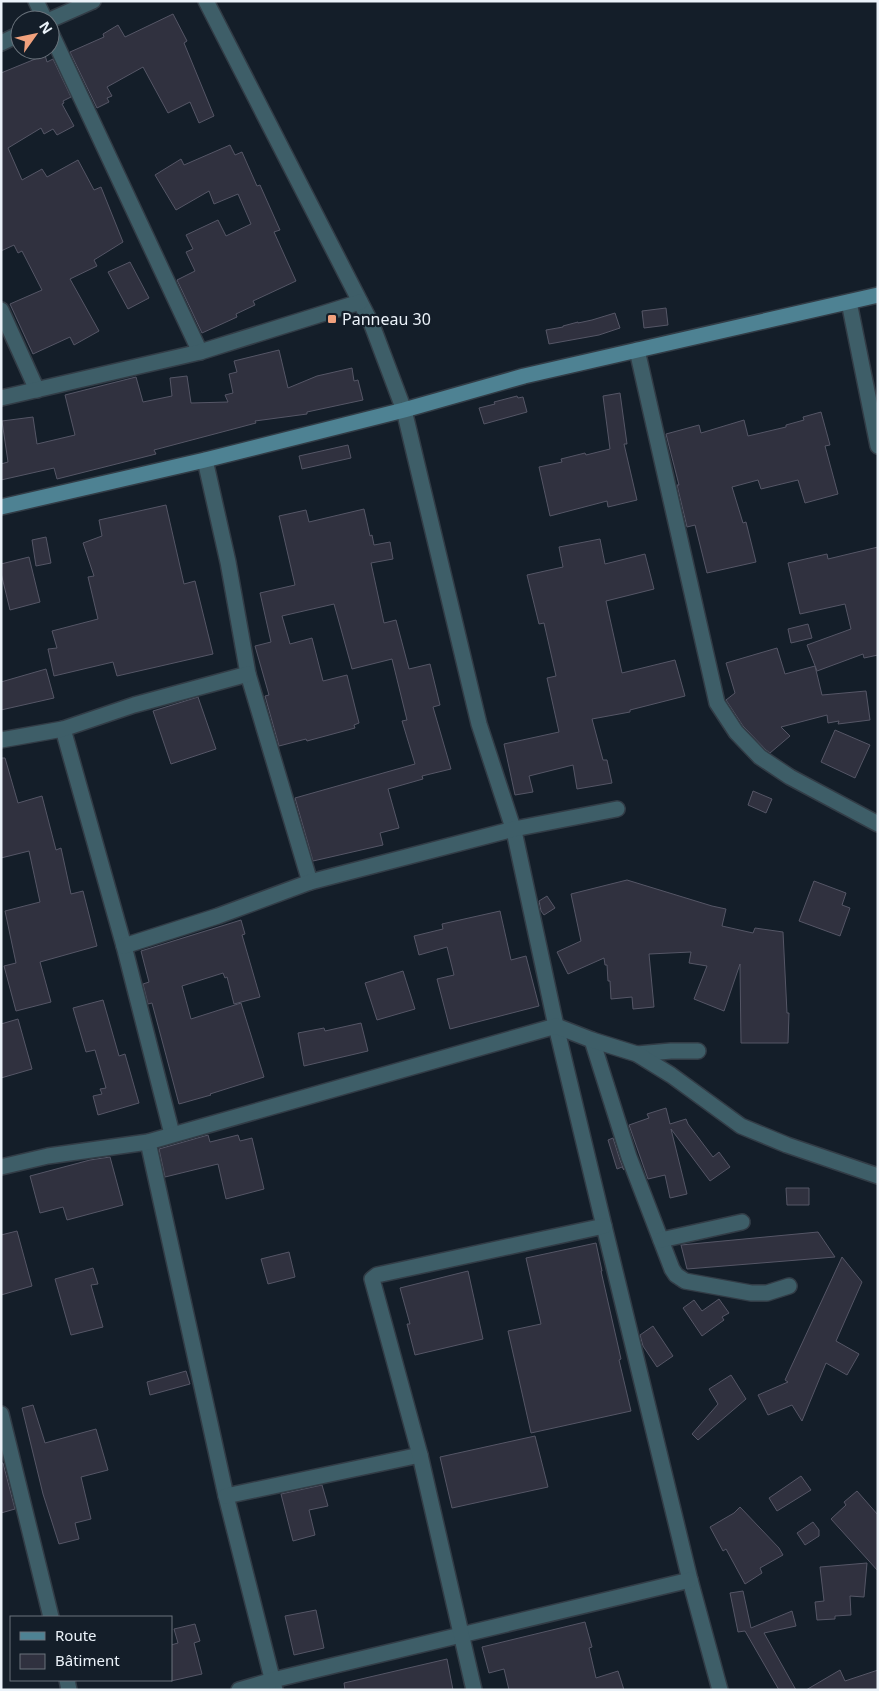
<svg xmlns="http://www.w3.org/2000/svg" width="879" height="1691" font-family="'Noto Sans',sans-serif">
	<rect width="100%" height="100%" fill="#141e29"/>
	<!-- building -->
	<g fill="#30313f" stroke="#555666">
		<polygon points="173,14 187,41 184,43 214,116 199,123 190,102 168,113 143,67 107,87 112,96 107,98 109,102 97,108 70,52 104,37 103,34 118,25 125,37"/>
		<polygon points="45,55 47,62 53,59 71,97 63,101 64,103 62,104 74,126 57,135 53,129 44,134 41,128 8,148 22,180 42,169 47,177 78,160 94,190 101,187 123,242 94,260 97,266 70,279 99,331 74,345 70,337 33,354 10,304 42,290 22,251 18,253 14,245 1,251 1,73"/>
		<polygon points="230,145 235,155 242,152 257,186 260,185 280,230 274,232 296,281 253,301 255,305 236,314 237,317 202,333 177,280 195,271 186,252 193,249 186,235 218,220 226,236 251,224 238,194 214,204 209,191 176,210 155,175 181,159 184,165"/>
		<polygon points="130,262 149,298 128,309 108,272"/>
		<polygon points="666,308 668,325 644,328 642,311"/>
		<polygon points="615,313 620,328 599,335 549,344 546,330 563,327 563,326 578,322 578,323 592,320"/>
		<polygon points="279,350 288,388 317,376 352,368 354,381 358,380 363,400 307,412 307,414 255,421 256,423 154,450 156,454 57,479 54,468 1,480 1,464 8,462 2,421 33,417 37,444 75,435 65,395 136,377 143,402 172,396 170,378 187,376 191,403 228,402 225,395 233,393 229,374 237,372 234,361"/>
		<polygon points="620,393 627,444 624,444 637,500 608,507 607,501 550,516 539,467 562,462 561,459 585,453 586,455 610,449 603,396"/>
		<polygon points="517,396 518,398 523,397 527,412 484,424 479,408 495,404 494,402"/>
		<polygon points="821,412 830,445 825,446 838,494 805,503 798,480 761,489 758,480 732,487 743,523 746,522 756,562 707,573 695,525 687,527 677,485 679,485 666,434 699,425 701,433 744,420 748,436 786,427 786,425 804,420 803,417"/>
		<polygon points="348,445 351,458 302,469 299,456"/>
		<polygon points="166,505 184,584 195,581 213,654 117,676 113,662 54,676 48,649 57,648 52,631 98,619 88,577 94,576 83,543 102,536 99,520"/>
		<polygon points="364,509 370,536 372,535 374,545 390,542 393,559 371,563 384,623 396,620 409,669 430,664 440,705 433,707 451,769 422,776 423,779 388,789 399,828 380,833 383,845 313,861 295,798 415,764 402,721 407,720 392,659 352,669 334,604 282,616 290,644 312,638 323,681 347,675 359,723 354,725 355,728 307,741 306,739 279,746 265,696 269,695 255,646 271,642 260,593 295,585 279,516 306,510 309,522"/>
		<polygon points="46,537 51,563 36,566 32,540"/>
		<polygon points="600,539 605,564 645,554 654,589 606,601 622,673 675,660 685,696 630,710 630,712 592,719 603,760 607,760 612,783 577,789 573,765 529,776 533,792 515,795 504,744 559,732 547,678 556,676 544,623 539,624 527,575 563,567 559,547"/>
		<polygon points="878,547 878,655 864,658 863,654 817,671 807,645 851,629 845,604 800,614 788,563 827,554 828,559"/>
		<polygon points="29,557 40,602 10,610 1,573 1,564"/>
		<polygon points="808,624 812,638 791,643 788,629"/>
		<polygon points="777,648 785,674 815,666 822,695 866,691 870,720 838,724 839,721 828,723 827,715 781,727 790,736 770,753 766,750 743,726 726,700 735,693 726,663"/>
		<polygon points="46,669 54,698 1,710 1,682"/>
		<polygon points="198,697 216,749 171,764 153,711"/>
		<polygon points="835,730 870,745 855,778 821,762"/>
		<polygon points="1,758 5,758 18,803 42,796 56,850 61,848 71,894 83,891 97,946 40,962 51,1002 16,1011 4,966 16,963 5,911 40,902 29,851 1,858"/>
		<polygon points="753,791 772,799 766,813 748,805"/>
		<polygon points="627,880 712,906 726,909 722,926 753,933 755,928 783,932 787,1013 789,1013 788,1043 741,1043 740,964 724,1011 694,999 707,966 689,963 691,952 649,954 654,1007 633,1009 632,997 611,999 610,981 608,981 607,965 605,965 604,958 568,974 557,952 581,941 571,894"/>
		<polygon points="814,881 846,893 842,905 850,908 840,936 799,921"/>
		<polygon points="547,896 555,908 544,915 541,911 539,901"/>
		<polygon points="500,911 511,960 526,956 539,1006 450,1029 437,979 454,975 447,947 419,955 414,936 443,929 442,924"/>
		<polygon points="241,920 245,934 242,935 260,997 234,1004 227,977 225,978 223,973 182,986 191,1019 241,1003 264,1077 210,1094 211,1095 179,1104 152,1003 148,1004 143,984 149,982 141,951"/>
		<polygon points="403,971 415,1009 377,1020 365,983"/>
		<polygon points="103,1000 119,1056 125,1054 139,1103 98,1115 93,1096 102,1094 100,1089 106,1088 95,1050 86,1052 73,1008"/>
		<polygon points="18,1019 32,1069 1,1078 1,1024"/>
		<polygon points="361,1023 368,1051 304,1066 298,1033 324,1028 325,1031"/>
		<polygon points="666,1108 670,1124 686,1119 688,1124 713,1157 719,1152 730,1167 710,1181 671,1129 687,1194 670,1198 665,1175 648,1179 629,1125 649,1118 647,1114"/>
		<polygon points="208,1135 210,1142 238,1135 240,1141 252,1138 264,1189 226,1199 218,1164 165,1177 159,1149"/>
		<polygon points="613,1138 620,1160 624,1170 622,1167 617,1169 608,1140"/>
		<polygon points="110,1157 123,1205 67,1220 63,1207 40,1213 30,1176 90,1160"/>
		<polygon points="786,1188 809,1188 809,1205 787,1205"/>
		<polygon points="17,1231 32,1286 1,1295 1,1235"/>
		<polygon points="818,1232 835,1257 687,1269 681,1245"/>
		<polygon points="596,1243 602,1271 601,1271 621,1359 619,1360 631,1411 531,1433 508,1331 541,1324 526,1258"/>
		<polygon points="289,1252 295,1277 268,1284 261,1259"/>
		<polygon points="842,1257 862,1282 836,1341 859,1354 847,1375 826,1363 802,1421 792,1405 768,1415 758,1395 788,1382 785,1380"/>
		<polygon points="93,1268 98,1284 91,1285 103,1327 71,1335 55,1279"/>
		<polygon points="468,1271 483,1339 415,1355 407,1324 410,1324 400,1288"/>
		<polygon points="719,1299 729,1313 722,1317 724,1320 702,1336 683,1308 694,1300 702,1311"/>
		<polygon points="653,1326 673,1356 657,1367 643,1346 640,1335"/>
		<polygon points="186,1371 190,1384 150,1395 147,1382"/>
		<polygon points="731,1375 746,1399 698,1440 692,1434 718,1404 709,1389"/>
		<polygon points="33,1405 45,1443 96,1429 108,1470 81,1477 91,1519 75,1523 79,1539 59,1544 43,1494 22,1408"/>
		<polygon points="535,1436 548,1487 452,1508 440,1457"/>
		<polygon points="1,1463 3,1463 15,1509 1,1513"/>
		<polygon points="801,1476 811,1490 777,1511 769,1498"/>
		<polygon points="322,1485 328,1506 309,1510 315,1535 293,1541 281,1494"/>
		<polygon points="857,1491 878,1515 878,1571 831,1519 846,1505 844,1502"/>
		<polygon points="740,1507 779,1548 783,1555 760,1568 762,1573 745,1584 726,1549 723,1551 710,1527 734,1513"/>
		<polygon points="813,1522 819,1530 819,1536 805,1545 797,1533"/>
		<polygon points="867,1563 864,1597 850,1596 851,1615 835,1616 835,1619 817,1620 815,1602 824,1601 820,1567"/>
		<polygon points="743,1591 751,1628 792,1611 796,1626 764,1633 796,1690 779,1690 745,1631 738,1632 730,1593"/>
		<polygon points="316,1610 324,1648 294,1655 285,1616"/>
		<polygon points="585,1622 592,1647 589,1648 596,1678 618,1671 624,1690 509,1690 504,1669 489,1673 482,1647"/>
		<polygon points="195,1624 200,1641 194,1643 202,1674 171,1681 171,1645 178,1643 174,1629"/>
		<polygon points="447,1659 453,1690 345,1690 344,1683"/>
		<polygon points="840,1670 845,1681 878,1670 878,1690 806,1690"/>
	</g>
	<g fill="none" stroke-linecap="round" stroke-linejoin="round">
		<!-- street casing -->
		<g stroke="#323c46" stroke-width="18">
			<g id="street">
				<polyline points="36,1 45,20"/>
				<polyline points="206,1 372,325 404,410 479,724 514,831 556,1026 604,1226 690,1580 720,1690"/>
				<polyline points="50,20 93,1"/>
				<polyline points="50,31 200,352"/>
				<polyline points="1,43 20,34"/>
				<polyline points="849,302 878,446"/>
				<polyline points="1,310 37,390"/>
				<polyline points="637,350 717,703 736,732 760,757 790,777 878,824"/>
				<polyline points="1,398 200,352 360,302"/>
				<polyline points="205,460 228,562 248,674 310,882"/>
				<polyline points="63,729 124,946 172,1134"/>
				<polyline points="1,740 63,729 134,705 248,674"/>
				<polyline points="124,946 218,916 310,882 514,829 617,809"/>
				<polyline points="592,1040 629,1157 672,1269 676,1275 685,1281 751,1293 767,1293 789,1286"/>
				<polyline points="637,1054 671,1051 698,1051"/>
				<polyline points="148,1142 226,1496 275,1690"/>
				<polyline points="1,1167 48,1156 148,1142 556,1026 592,1040 637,1054 671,1075 741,1126 787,1145 878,1176"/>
				<polyline points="661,1240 742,1222"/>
				<polyline points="1,1414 51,1617"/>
				<polyline points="226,1496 420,1455"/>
				<polyline points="67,1680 69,1690"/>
				<polyline points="239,1690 273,1680 690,1580"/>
				<polyline points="474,1690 420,1455 372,1279 377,1275 604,1226"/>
			</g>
		</g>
		<!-- secondary casing -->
		<g stroke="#323c46" stroke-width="18">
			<polyline id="secondary" points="1,507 205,460 404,410 524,376 878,295"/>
		</g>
		<!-- street -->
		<use href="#street" stroke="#3e5e68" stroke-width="15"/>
		<!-- secondary -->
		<use href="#secondary" stroke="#4e8293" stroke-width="15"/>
	</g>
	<!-- markers -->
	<rect fill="#f1a17d" stroke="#141e29" stroke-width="2" x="327" y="314" width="10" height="10" rx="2.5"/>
	<g text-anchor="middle" stroke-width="4.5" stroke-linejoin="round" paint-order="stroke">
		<!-- poi labels -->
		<g font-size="16" fill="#ebf2f9" stroke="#141e29" text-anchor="start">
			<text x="342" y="325">Panneau 30</text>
		</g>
	</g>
	<!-- border -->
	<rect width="879" height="1691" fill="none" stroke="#ebf2f9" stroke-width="5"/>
	<!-- legend -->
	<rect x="10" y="1616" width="162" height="65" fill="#141e29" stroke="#6a737c"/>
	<rect x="20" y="1632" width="25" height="8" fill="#4e8293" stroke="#6a737c"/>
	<text x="55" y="1641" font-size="15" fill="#ebf2f9">Route</text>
	<rect x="20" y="1654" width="25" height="15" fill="#30313f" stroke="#6a737c"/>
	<text x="55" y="1666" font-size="15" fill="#ebf2f9">Bâtiment</text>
	<!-- north arrow -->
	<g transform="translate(35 35) rotate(57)"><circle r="24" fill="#141e29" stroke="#6a737c"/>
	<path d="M0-4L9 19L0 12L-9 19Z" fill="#f1a17d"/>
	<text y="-8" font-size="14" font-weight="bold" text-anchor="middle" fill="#ebf2f9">N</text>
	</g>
</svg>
